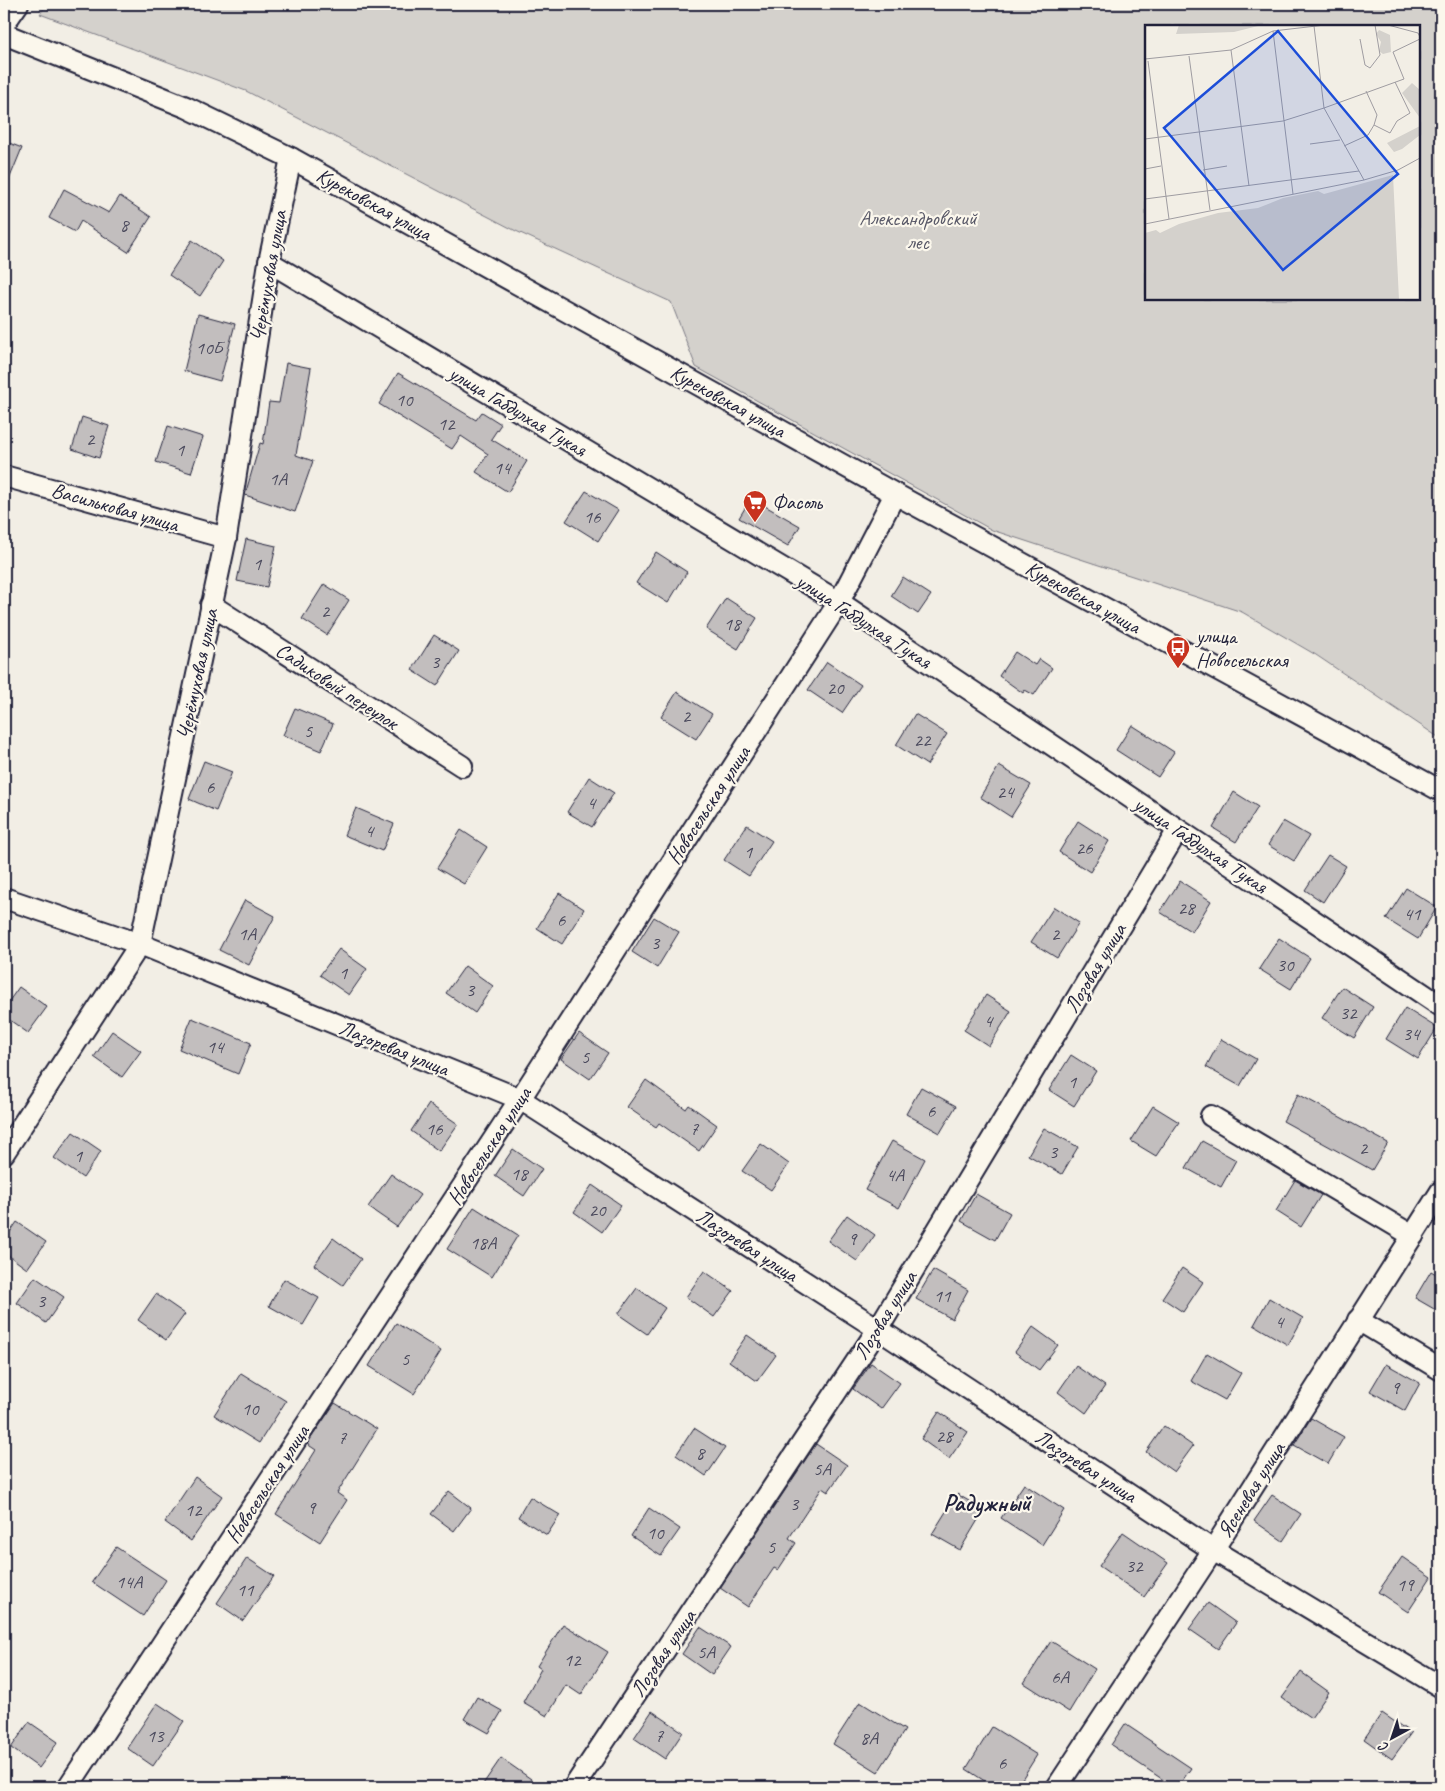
<svg xmlns="http://www.w3.org/2000/svg" width="1445" height="1791" font-family="Caveat,sans-serif">
	<rect width="100%" height="100%" fill="#f2eee5"/>
	<filter id="ink" filterUnits="userSpaceOnUse"><feTurbulence type="fractalNoise" baseFrequency=".02" numOctaves="2"/><feDisplacementMap in="SourceGraphic" scale="10" xChannelSelector="R" yChannelSelector="G"/><feConvolveMatrix kernelMatrix="1 2 1 2 8 2 1 2 1" color-interpolation-filters="sRGB"/></filter>
	<g filter="url(#ink)">
		<!-- green -->
		<path fill="#d4d1cc" stroke="#7b7a84" fill-rule="evenodd" d="M 47,4 L 1441,4 L 1441,739 L 1316,655 L 1242,612 L 992,530 L 696,367 L 671,302 L 516,231 L 246,91 L 40,14 ZM 1146,26 L 1419,26 L 1419,299 L 1146,299 Z"/>
		<!-- building -->
		<g fill="#c2bebe" stroke="#22223b">
			<polygon points="4,141 22,148 4,192"/>
			<polygon points="64,189 109,213 120,196 151,217 128,252 81,221 75,232 49,218"/>
			<polygon points="192,240 223,261 200,296 169,275"/>
			<polygon points="198,314 235,324 220,381 184,371"/>
			<polygon points="286,363 311,368 296,455 313,461 295,512 245,495 260,443 263,444 269,402 279,403"/>
			<polygon points="398,373 476,420 482,412 501,424 491,439 527,461 508,492 476,472 488,454 461,436 452,449 379,404"/>
			<polygon points="82,417 109,426 99,458 72,449"/>
			<polygon points="168,426 203,437 191,473 156,462"/>
			<polygon points="586,491 618,510 598,541 566,521"/>
			<polygon points="751,498 800,526 788,546 739,518"/>
			<polygon points="246,539 276,546 267,587 237,581"/>
			<polygon points="656,552 687,572 668,603 636,583"/>
			<polygon points="903,577 931,595 918,614 891,596"/>
			<polygon points="324,584 349,600 327,635 302,619"/>
			<polygon points="726,598 757,618 738,649 706,629"/>
			<polygon points="434,635 459,651 437,686 412,670"/>
			<polygon points="1015,652 1035,665 1039,659 1052,668 1034,695 1025,690 1023,693 999,676"/>
			<polygon points="827,662 861,685 842,713 808,690"/>
			<polygon points="677,692 712,714 696,739 661,717"/>
			<polygon points="295,708 333,724 321,751 283,735"/>
			<polygon points="915,714 947,734 927,765 896,745"/>
			<polygon points="1132,725 1174,752 1158,777 1116,750"/>
			<polygon points="204,761 232,772 216,811 189,799"/>
			<polygon points="999,766 1031,785 1011,817 980,797"/>
			<polygon points="589,777 614,793 592,827 567,812"/>
			<polygon points="1234,792 1258,807 1236,842 1213,828"/>
			<polygon points="356,808 394,824 382,851 344,835"/>
			<polygon points="1078,821 1109,841 1090,872 1059,852"/>
			<polygon points="1283,821 1309,836 1294,861 1268,845"/>
			<polygon points="747,825 772,841 749,876 724,860"/>
			<polygon points="461,830 487,847 464,884 437,868"/>
			<polygon points="1328,855 1346,866 1323,902 1305,890"/>
			<polygon points="1180,881 1211,901 1192,932 1160,912"/>
			<polygon points="1406,888 1437,907 1418,939 1386,919"/>
			<polygon points="559,893 584,909 562,944 537,928"/>
			<polygon points="245,900 275,916 249,965 219,950"/>
			<polygon points="1054,907 1079,923 1057,958 1031,942"/>
			<polygon points="654,917 679,932 657,968 632,952"/>
			<polygon points="1279,938 1310,958 1291,989 1259,969"/>
			<polygon points="339,949 367,969 349,995 320,975"/>
			<polygon points="465,966 493,986 475,1013 446,993"/>
			<polygon points="19,987 47,1007 28,1033 4,1016 4,1008"/>
			<polygon points="1342,987 1373,1007 1354,1038 1322,1018"/>
			<polygon points="986,995 1011,1011 989,1046 964,1030"/>
			<polygon points="1405,1008 1437,1028 1418,1059 1386,1039"/>
			<polygon points="192,1018 251,1043 238,1074 179,1049"/>
			<polygon points="112,1031 141,1051 122,1077 94,1057"/>
			<polygon points="579,1033 608,1053 590,1079 561,1059"/>
			<polygon points="1221,1039 1256,1059 1240,1086 1206,1067"/>
			<polygon points="1071,1055 1096,1071 1074,1106 1049,1090"/>
			<polygon points="646,1080 686,1109 689,1105 717,1125 699,1151 659,1123 656,1127 627,1107"/>
			<polygon points="921,1087 956,1106 940,1133 906,1114"/>
			<polygon points="1298,1094 1388,1143 1372,1170 1283,1121"/>
			<polygon points="429,1104 458,1124 439,1151 411,1131"/>
			<polygon points="1153,1106 1179,1122 1156,1156 1131,1141"/>
			<polygon points="1044,1128 1078,1147 1062,1174 1028,1155"/>
			<polygon points="73,1132 101,1151 83,1178 54,1158"/>
			<polygon points="892,1141 925,1159 899,1208 865,1190"/>
			<polygon points="1202,1141 1236,1160 1221,1187 1186,1168"/>
			<polygon points="761,1144 789,1164 771,1190 742,1171"/>
			<polygon points="513,1149 542,1169 524,1196 495,1176"/>
			<polygon points="391,1174 420,1195 397,1227 368,1207"/>
			<polygon points="1295,1180 1321,1195 1301,1227 1276,1211"/>
			<polygon points="592,1185 621,1205 602,1232 574,1212"/>
			<polygon points="976,1194 1010,1213 995,1240 961,1221"/>
			<polygon points="474,1207 518,1235 492,1277 447,1249"/>
			<polygon points="847,1215 875,1235 857,1261 828,1241"/>
			<polygon points="17,1222 46,1242 27,1269 4,1252 4,1241"/>
			<polygon points="333,1238 361,1259 343,1285 314,1265"/>
			<polygon points="1182,1268 1203,1282 1183,1312 1162,1298"/>
			<polygon points="933,1270 968,1290 952,1319 916,1299"/>
			<polygon points="704,1271 733,1291 714,1317 686,1297"/>
			<polygon points="1431,1271 1441,1277 1441,1313 1415,1298"/>
			<polygon points="35,1277 64,1297 46,1323 17,1303"/>
			<polygon points="284,1279 319,1298 303,1325 269,1306"/>
			<polygon points="637,1288 665,1308 647,1334 618,1314"/>
			<polygon points="156,1294 185,1314 166,1340 138,1320"/>
			<polygon points="1269,1298 1303,1318 1288,1345 1254,1325"/>
			<polygon points="396,1323 441,1351 414,1394 369,1366"/>
			<polygon points="1033,1327 1058,1345 1039,1370 1015,1352"/>
			<polygon points="747,1335 776,1355 757,1381 729,1361"/>
			<polygon points="1207,1353 1241,1373 1225,1400 1191,1381"/>
			<polygon points="871,1363 900,1383 881,1409 853,1389"/>
			<polygon points="1386,1364 1420,1383 1405,1411 1370,1391"/>
			<polygon points="1076,1366 1105,1386 1086,1413 1058,1392"/>
			<polygon points="241,1373 286,1401 259,1443 214,1415"/>
			<polygon points="335,1403 377,1429 337,1493 347,1500 320,1542 276,1514 316,1450 307,1444"/>
			<polygon points="939,1412 968,1432 949,1459 921,1439"/>
			<polygon points="1311,1418 1344,1437 1328,1464 1294,1445"/>
			<polygon points="1164,1426 1193,1446 1174,1472 1146,1452"/>
			<polygon points="694,1428 725,1448 706,1476 676,1455"/>
			<polygon points="816,1444 847,1465 828,1492 822,1488 789,1538 796,1543 778,1570 774,1568 748,1607 720,1588"/>
			<polygon points="195,1477 222,1496 191,1541 165,1522"/>
			<polygon points="1024,1484 1064,1510 1042,1545 1001,1518"/>
			<polygon points="449,1491 471,1508 454,1531 431,1514"/>
			<polygon points="957,1494 984,1510 960,1550 932,1534"/>
			<polygon points="1272,1495 1301,1514 1283,1541 1254,1521"/>
			<polygon points="530,1497 560,1515 547,1535 518,1517"/>
			<polygon points="649,1508 680,1529 661,1556 631,1536"/>
			<polygon points="1123,1532 1168,1563 1144,1597 1099,1566"/>
			<polygon points="116,1547 166,1580 143,1616 92,1582"/>
			<polygon points="1402,1557 1431,1577 1408,1612 1378,1592"/>
			<polygon points="247,1558 274,1576 243,1621 217,1603"/>
			<polygon points="1208,1603 1236,1623 1218,1649 1189,1629"/>
			<polygon points="563,1624 608,1652 581,1695 566,1685 547,1716 523,1702 541,1669 537,1666"/>
			<polygon points="700,1627 731,1647 712,1675 682,1654"/>
			<polygon points="1051,1641 1095,1669 1069,1712 1024,1683"/>
			<polygon points="1301,1672 1329,1692 1311,1718 1282,1698"/>
			<polygon points="477,1697 502,1711 489,1733 464,1719"/>
			<polygon points="860,1702 905,1730 878,1772 833,1744"/>
			<polygon points="157,1703 184,1721 153,1766 127,1748"/>
			<polygon points="652,1711 683,1732 665,1759 634,1738"/>
			<polygon points="1382,1713 1411,1733 1392,1759 1364,1739"/>
			<polygon points="29,1722 58,1742 39,1768 11,1748"/>
			<polygon points="1125,1724 1191,1768 1178,1787 1174,1787 1111,1745"/>
			<polygon points="992,1727 1037,1755 1017,1787 994,1787 966,1769"/>
			<polygon points="501,1758 531,1779 526,1787 481,1787"/>
		</g>
		<g fill="none" stroke-linecap="round" stroke-linejoin="round">
			<!-- minor casing -->
			<g stroke="#22223b" stroke-width="24">
				<g id="minor">
					<polyline points="4,24 18,4"/>
					<polyline points="4,34 186,107 291,158 895,494 1441,791"/>
					<polyline points="269,262 839,602 1441,1006"/>
					<polyline points="4,476 226,538"/>
					<polyline points="211,605 462,766"/>
					<polyline points="4,898 140,944 520,1099 878,1329 1213,1550 1441,1687"/>
					<polyline points="1211,1116 1413,1236"/>
					<polyline points="4,1153 140,944 226,538 269,262 291,158"/>
					<polyline points="1358,1320 1441,1370"/>
					<polyline points="68,1787 520,1099 839,602 895,494"/>
					<polyline points="574,1787 878,1329 1178,830"/>
					<polyline points="1057,1787 1213,1550 1441,1191"/>
				</g>
			</g>
			<!-- minor -->
			<use href="#minor" stroke="#fbf7ec" stroke-width="20"/>
		</g>
	</g>
	<!-- icons -->
	<defs>
		<g id="supermarket-pin" transform="scale(1.25)"><path d="M0 17L-7.5 6A9.5 9.5 0 1 1 7.5 6Z" fill="#c8321e" stroke="#fbf7ec"/><path d="M-6-5.5h2.5l.6 2H6L4.5 2H-2.5L-4.4-4H-6ZM-1.5 3.2a1.3 1.3 0 1 0 .1 0ZM3 3.2a1.3 1.3 0 1 0 .1 0Z" fill="#fff"/></g>
		<g id="bus-pin" transform="scale(1.25)"><path d="M0 17L-7.5 6A9.5 9.5 0 1 1 7.5 6Z" fill="#c8321e" stroke="#fbf7ec"/><path d="M-5-6H5V4H4V6H2V4H-2V6H-4V4H-5ZM-3.5-4V0h7V-4ZM-3.5 1.2v1.5H-2V1.2ZM2 1.2v1.5H3.5V1.2Z" fill="#fff"/></g>
	</defs>
	<g fill-rule="evenodd">
		<use href="#supermarket-pin" x="755" y="502"/>
		<use href="#bus-pin" x="1178" y="648"/>
	</g>
	<g text-anchor="middle" stroke-width="4.5" stroke-linejoin="round" paint-order="stroke">
		<!-- number labels -->
		<g font-size="19" fill="#4a495c">
			<text x="124" y="231">8</text>
			<text x="209" y="354">10Б</text>
			<text x="404" y="406">10</text>
			<text x="446" y="430">12</text>
			<text x="90" y="445">2</text>
			<text x="180" y="456">1</text>
			<text x="502" y="474">14</text>
			<text x="278" y="485">1А</text>
			<text x="592" y="523">16</text>
			<text x="257" y="570">1</text>
			<text x="325" y="617">2</text>
			<text x="732" y="630">18</text>
			<text x="435" y="668">3</text>
			<text x="835" y="694">20</text>
			<text x="686" y="722">2</text>
			<text x="308" y="737">5</text>
			<text x="922" y="746">22</text>
			<text x="210" y="793">6</text>
			<text x="1005" y="798">24</text>
			<text x="591" y="809">4</text>
			<text x="369" y="837">4</text>
			<text x="1084" y="854">26</text>
			<text x="748" y="858">1</text>
			<text x="1186" y="914">28</text>
			<text x="1412" y="920">41</text>
			<text x="561" y="926">6</text>
			<text x="247" y="940">1А</text>
			<text x="1055" y="940">2</text>
			<text x="655" y="949">3</text>
			<text x="1285" y="971">30</text>
			<text x="343" y="979">1</text>
			<text x="470" y="996">3</text>
			<text x="1348" y="1019">32</text>
			<text x="988" y="1027">4</text>
			<text x="1411" y="1040">34</text>
			<text x="215" y="1053">14</text>
			<text x="585" y="1063">5</text>
			<text x="1072" y="1088">1</text>
			<text x="931" y="1117">6</text>
			<text x="434" y="1135">16</text>
			<text x="694" y="1135">7</text>
			<text x="1363" y="1154">2</text>
			<text x="1053" y="1158">3</text>
			<text x="78" y="1162">1</text>
			<text x="519" y="1180">18</text>
			<text x="895" y="1181">4А</text>
			<text x="597" y="1216">20</text>
			<text x="852" y="1245">9</text>
			<text x="483" y="1249">18А</text>
			<text x="942" y="1302">11</text>
			<text x="41" y="1307">3</text>
			<text x="1279" y="1328">4</text>
			<text x="405" y="1365">5</text>
			<text x="1395" y="1394">9</text>
			<text x="250" y="1415">10</text>
			<text x="944" y="1442">28</text>
			<text x="342" y="1444">7</text>
			<text x="700" y="1459">8</text>
			<text x="822" y="1475">5А</text>
			<text x="794" y="1510">3</text>
			<text x="311" y="1514">9</text>
			<text x="193" y="1516">12</text>
			<text x="655" y="1539">10</text>
			<text x="771" y="1553">5</text>
			<text x="1134" y="1572">32</text>
			<text x="129" y="1588">14А</text>
			<text x="1405" y="1591">19</text>
			<text x="245" y="1596">11</text>
			<text x="706" y="1658">5А</text>
			<text x="572" y="1666">12</text>
			<text x="1060" y="1683">6А</text>
			<text x="155" y="1742">13</text>
			<text x="659" y="1742">7</text>
			<text x="869" y="1744">8А</text>
			<text x="1002" y="1769">6</text>
		</g>
		<!-- street labels -->
		<g font-size="21" fill="#22223b" stroke="#fbf7ec">
			<text transform="translate(374 204) rotate(29)" y="7">Курековская улица</text>
			<text transform="translate(268 276) rotate(-80)" y="7">Черёмуховая улица</text>
			<text transform="translate(728 401) rotate(29)" y="7">Курековская улица</text>
			<text transform="translate(518 411) rotate(31)" y="7">улица Габдулхая Тукая</text>
			<text transform="translate(115 507) rotate(16)" y="7">Васильковая улица</text>
			<text transform="translate(1083 597) rotate(29)" y="7">Курековская улица</text>
			<text transform="translate(864 621) rotate(33)" y="7">улица Габдулхая Тукая</text>
			<text transform="translate(197 674) rotate(-78)" y="7">Черёмуховая улица</text>
			<text transform="translate(337 686) rotate(33)" y="7">Садиковый переулок</text>
			<text transform="translate(708 805) rotate(-57)" y="7">Новосельская улица</text>
			<text transform="translate(1201 845) rotate(34)" y="7">улица Габдулхая Тукая</text>
			<text transform="translate(1095 968) rotate(-59)" y="7">Лозовая улица</text>
			<text transform="translate(394 1048) rotate(22)" y="7">Лазоревая улица</text>
			<text transform="translate(489 1146) rotate(-57)" y="7">Новосельская улица</text>
			<text transform="translate(747 1245) rotate(33)" y="7">Лазоревая улица</text>
			<text transform="translate(885 1315) rotate(-58)" y="7">Лозовая улица</text>
			<text transform="translate(1086 1466) rotate(33)" y="7">Лазоревая улица</text>
			<text transform="translate(267 1484) rotate(-57)" y="7">Новосельская улица</text>
			<text transform="translate(1251 1490) rotate(-58)" y="7">Ясеневая улица</text>
			<text transform="translate(663 1653) rotate(-56)" y="7">Лозовая улица</text>
		</g>
		<!-- park labels -->
		<g font-size="21" fill="#575766" stroke="#fbf7ec">
			<text x="918" y="225">Александровский<tspan x="918" dy="24">лес</tspan></text>
		</g>
		<!-- poi labels -->
		<g font-size="21" fill="#22223b" stroke="#fbf7ec" text-anchor="start">
			<text x="772" y="509">Фасоль</text>
			<text x="1196" y="643">улица<tspan x="1196" dy="24">Новосельская</tspan></text>
		</g>
		<!-- quarter labels -->
		<g font-size="24" font-weight="bold" fill="#22223b" stroke="#fbf7ec">
			<text x="987" y="1511">Радужный</text>
		</g>
	</g>
	<!-- overview -->
	<g transform="translate(1145 25)">
		<rect width="275" height="275" fill="#f2eee5"/>
		<path d="M 34,0 L 117,0 L 89,7 L 31,9 ZM 234,5 L 245,10 L 246,27 L 238,29 L 234,26 L 236,17 L 231,9 ZM 267,58 L 275,65 L 275,93 L 257,68 ZM 275,101 L 275,110 L 257,124 L 249,127 L 242,118 ZM 248,150 L 254,275 L 0,275 L 0,208 L 11,205 L 15,208 L 34,199 L 73,188 L 113,183 L 138,173 L 173,166 L 179,169 Z" fill="#d4d1cc"/>
		<path fill="none" stroke="#9f9ca1" stroke-width="1" d="M 243,0 L 273,8 L 275,12M 169,1 L 179,83 L 219,155M 128,6 L 148,169M 215,14 L 220,40 L 225,43 L 235,30 L 230,0M 86,25 L 104,161M 44,31 L 65,185M 0,34 L 86,25 L 128,6 L 180,0M 3,36 L 24,194M 229,100 L 245,108 L 252,96 L 265,88 L 250,57M 0,114 L 138,96 L 179,83 L 259,54 L 248,27 L 275,14M 165,119 L 195,115M 199,121 L 223,110 L 229,100 L 232,90 L 221,66M 0,144 L 16,141M 58,145 L 82,141M 0,174 L 214,146M 0,199 L 219,155 L 253,145 L 275,133"/>
		<path fill="#1d4ed8" fill-opacity="0.15" stroke="#1d4ed8" stroke-width="2.5" d="M 133,6 L 253,149 L 138,245 L 19,103 Z"/>
		<rect width="275" height="275" fill="none" stroke="#22223b" stroke-width="2.5"/>
	</g>
	<!-- margin -->
	<rect width="1445" height="1791" fill="none" stroke="#fbf7ec" stroke-width="20"/>
	<rect x="10" y="10" width="1425" height="1771" fill="none" stroke="#22223b" stroke-width="2" filter="url(#ink)"/>
	<!-- north arrow -->
	<g transform="translate(1392 1738) rotate(220)" stroke="#fbf7ec" stroke-width="4" paint-order="stroke">
	<path d="M0-4L9 19L0 12L-9 19Z" fill="#22223b"/>
	<text y="-8" font-size="14" font-weight="bold" text-anchor="middle" fill="#22223b">С</text>
	</g>
</svg>
